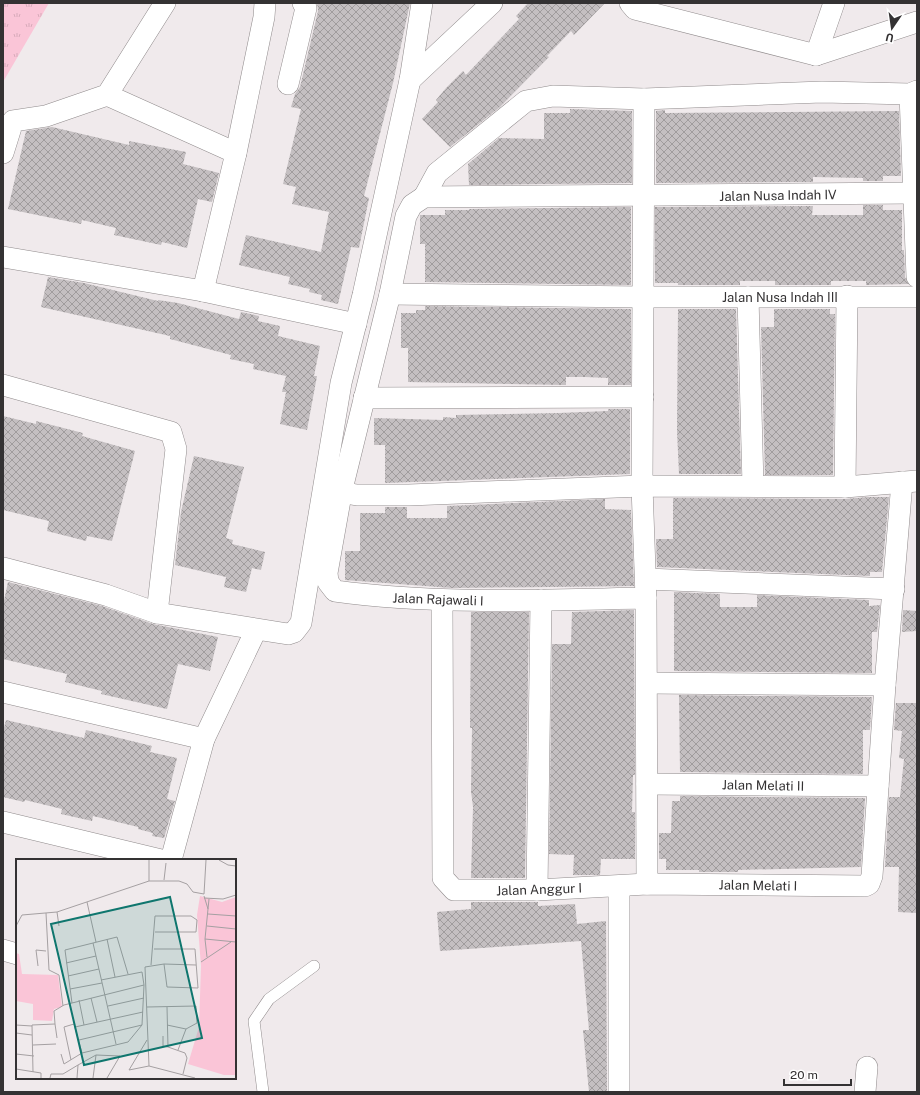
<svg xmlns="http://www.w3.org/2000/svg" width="920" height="1095" font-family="'Public Sans',sans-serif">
	<defs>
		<pattern id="grass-tufts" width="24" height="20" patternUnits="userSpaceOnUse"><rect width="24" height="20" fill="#fac5d7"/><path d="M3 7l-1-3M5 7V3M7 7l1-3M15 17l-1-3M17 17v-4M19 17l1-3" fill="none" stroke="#d7aab9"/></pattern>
		<pattern id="building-cross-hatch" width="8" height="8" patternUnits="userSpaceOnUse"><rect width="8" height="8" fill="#c4bfc1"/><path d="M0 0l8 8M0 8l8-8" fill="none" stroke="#a09c9d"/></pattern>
	</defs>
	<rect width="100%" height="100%" fill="#f0eaec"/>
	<!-- grass -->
	<polygon fill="url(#grass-tufts)" points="3,3 49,3 3,82"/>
	<!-- building -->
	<g fill="url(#building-cross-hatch)">
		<polygon points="317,3 410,3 393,83 364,196 369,198 359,248 351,247 338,304 321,300 322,295 309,292 310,289 288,284 290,277 239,265 246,235 321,252 329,212 292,204 296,187 283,184 301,109 291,107 295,94 300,87 318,11"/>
		<polygon points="528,3 605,3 574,35 571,31 547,56 549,57 500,107 450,147 422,119 438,102 436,100 446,88 463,71 466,75 519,19 516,16"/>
		<polygon points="570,109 632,111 632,183 469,185 468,164 499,138 544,139 544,113 570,113"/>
		<polygon points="665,110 665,113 899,111 901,176 883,176 883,181 863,181 863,178 813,177 813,182 656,183 656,111"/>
		<polygon points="52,127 129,145 129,141 186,152 183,164 219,173 212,202 198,199 187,248 162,242 161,245 114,235 116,228 82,220 81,224 8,209 26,131"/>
		<polygon points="863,205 883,205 883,210 902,210 902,250 904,250 905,277 908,284 866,285 866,281 831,281 831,285 775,285 775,281 740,281 740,285 678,285 678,283 655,283 655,207 813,206 812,215 863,215"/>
		<polygon points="631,207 631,285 425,282 425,244 420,244 420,215 445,215 445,210 469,210 469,209"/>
		<polygon points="48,277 84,283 158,301 158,300 178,303 239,319 241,312 259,316 258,321 280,326 278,336 320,346 314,376 317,376 307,430 280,424 286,392 282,392 286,376 253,369 254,364 230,359 231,355 170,339 170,336 41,307"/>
		<polygon points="425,306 631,309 631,385 608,385 608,378 585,377 566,377 566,385 408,382 408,348 401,348 401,313 416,313 416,310 425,310"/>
		<polygon points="678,309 736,309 741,474 679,474 677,431"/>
		<polygon points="774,309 830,309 830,314 835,314 833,475 765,475 761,327 774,327"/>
		<polygon points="608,409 630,409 630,474 385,483 385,445 374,445 374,418 443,420 443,417 456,418 456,415 559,413 608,411"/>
		<polygon points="3,416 36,424 36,421 83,433 82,436 135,451 112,541 87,536 86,541 47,531 49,521 3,510"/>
		<polygon points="194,456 244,467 226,538 233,540 232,544 265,552 261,570 252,568 246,592 224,587 226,577 175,565 181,512"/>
		<polygon points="868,497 889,497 882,572 870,572 870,576 657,567 656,539 673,539 673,498 845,499"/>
		<polygon points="605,499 605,509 631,510 634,586 452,588 345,580 345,551 360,551 360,513 385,513 385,507 407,507 407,518 447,518 447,506"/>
		<polygon points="8,582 102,606 153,624 218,637 210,671 178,664 167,709 101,694 102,691 65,682 67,674 3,659 3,605"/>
		<polygon points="674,592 720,594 720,607 757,607 757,595 869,600 869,606 880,605 877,632 872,632 872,673 674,671"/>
		<polygon points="634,610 635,775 633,775 632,812 635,812 635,859 601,859 600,875 573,875 574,855 549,854 552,644 571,644 572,612"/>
		<polygon points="903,610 917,611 917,631 902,632"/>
		<polygon points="471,612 529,612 525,878 471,878 473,807 471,791 472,728 470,728"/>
		<polygon points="679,695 872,697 870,730 863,730 863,774 680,772"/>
		<polygon points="896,703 917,703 917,913 898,912 899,867 885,867 889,797 900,797 904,759 899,758 902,731 894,730"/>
		<polygon points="6,720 84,738 86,730 107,735 152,746 150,752 177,758 167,799 175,801 164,838 152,836 153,833 138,829 138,827 93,816 92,821 61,814 62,809 25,800 24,802 3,797 3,731"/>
		<polygon points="680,796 865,798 861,867 738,870 738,872 699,872 699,870 666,870 666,859 659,859 659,833 671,833 672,801 680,801"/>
		<polygon points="471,902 538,902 538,906 575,904 577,924 606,921 607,1092 589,1092 583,1030 589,1030 581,941 440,951 437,912 471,909"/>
	</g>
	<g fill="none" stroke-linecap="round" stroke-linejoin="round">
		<!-- service casing -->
		<g stroke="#908b8c" stroke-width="12">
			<polyline id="service" points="263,1092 254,1021 269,999 314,966"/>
		</g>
		<!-- minor casing -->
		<g stroke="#908b8c" stroke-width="22">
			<g id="minor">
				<polyline points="630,3 635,9 816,55 917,22"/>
				<polyline points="816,55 834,3"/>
				<polyline points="410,80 492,3"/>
				<polyline points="288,84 306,8 303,3"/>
				<polyline points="910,94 917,277"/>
				<polyline points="107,95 236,153"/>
				<polyline points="644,99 642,486 646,598 647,884"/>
				<polyline points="3,153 13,121 46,116 107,95 165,3"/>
				<polyline points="913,193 424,197 412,205 406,216 390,294 342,489 351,494 357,495 409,495 642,486 845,487 917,481"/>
				<polyline points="424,197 437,173 526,101 553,96 644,99 822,92 910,94 917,91"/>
				<polyline points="3,257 203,291 356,324"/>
				<polyline points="203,291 236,153 264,17 265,3"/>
				<polyline points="390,294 643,297 917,297"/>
				<polyline points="748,297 753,486"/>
				<polyline points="3,385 171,432 176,449 157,613"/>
				<polyline points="364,398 643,397"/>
				<polyline points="845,487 847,296"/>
				<path d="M 342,489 L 327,573 L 328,582 L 335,591 C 438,605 543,600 646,598"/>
				<polyline points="3,568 106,595 157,613 288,634 294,632 301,623 341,383 363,295 410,80 422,3"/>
				<polyline points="646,579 894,589"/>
				<polyline points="442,600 443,878 454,890 537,890 647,884 865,886 869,884 872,876 885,685 902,482"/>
				<polyline points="647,683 885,685"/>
				<polyline points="3,692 204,739"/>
				<polyline points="647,784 878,786"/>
				<polyline points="3,822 161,860"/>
				<polyline points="171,860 204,739 256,630"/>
				<polyline points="619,886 619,1092"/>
				<polyline points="537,890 541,600"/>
				<polyline points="3,950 17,954"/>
				<polyline points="865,1092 867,1067"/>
			</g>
		</g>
		<!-- service -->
		<use href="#service" stroke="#fff" stroke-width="11"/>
		<!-- minor -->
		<use href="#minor" stroke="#fff" stroke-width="21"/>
	</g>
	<g text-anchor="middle" stroke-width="4" stroke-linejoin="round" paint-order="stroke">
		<!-- street labels -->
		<g font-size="13" fill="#343233" stroke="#fff">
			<text transform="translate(778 195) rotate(-1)" y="5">Jalan Nusa Indah IV</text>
			<text x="780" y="302">Jalan Nusa Indah III</text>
			<text transform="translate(438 599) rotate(2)" y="5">Jalan Rajawali I</text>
			<text transform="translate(763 785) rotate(1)" y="5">Jalan Melati II</text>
			<text transform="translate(758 885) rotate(1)" y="5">Jalan Melati I</text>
			<text transform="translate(539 889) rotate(-2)" y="5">Jalan Anggur I</text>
		</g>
	</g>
	<!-- overview -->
	<g transform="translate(16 859)">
		<rect width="220" height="220" fill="#f0eaec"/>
		<path d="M 184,37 L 206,43 L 220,38 L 220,216 L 208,216 L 172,205 L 183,168 L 185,107 L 181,56 ZM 0,94 L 3,95 L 6,115 L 42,116 L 46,148 L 38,150 L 36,162 L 17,161 L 17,145 L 0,142 Z" fill="#fac5d7"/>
		<path fill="none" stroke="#a5a0a2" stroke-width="1" d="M 203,1 L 212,6 L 220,7M 148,21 L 150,4M 133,22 L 133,1M 188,37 L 192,50M 188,39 L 207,40 L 220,36M 71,43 L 80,83M 41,53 L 43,67M 30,54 L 33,111 L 43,116 L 47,147M 192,55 L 220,57M 0,67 L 6,56 L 41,53 L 133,22 L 163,22 L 171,25 L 177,33 L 188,35 L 190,1M 191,67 L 220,70M 91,80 L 99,118M 189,80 L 220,83M 77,84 L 100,185M 138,90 L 179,90 L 182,129 L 151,128 L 148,105M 191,98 L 189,80 L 193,40M 185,103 L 215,83M 50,104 L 80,97M 135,106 L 139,57 L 175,57 L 181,61 L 180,73 L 139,73M 22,107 L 20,91 L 30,92M 52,117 L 83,110M 85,121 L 126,113 L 128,126M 54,130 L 86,124M 75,139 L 81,163M 63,141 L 68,166M 56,144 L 49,91 L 101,78 L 112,115M 92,147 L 128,139M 131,148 L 180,147 L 181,164 L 170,170 L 162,191M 151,148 L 152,188 L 169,194 L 171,199 L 167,215M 39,165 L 41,179M 0,166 L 16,167M 151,166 L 170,170M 59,168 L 127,153M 0,174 L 16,176M 147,177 L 147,187 L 152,188M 131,181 L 113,211 L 133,207M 17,186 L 40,185M 0,195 L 18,197M 45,195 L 48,205 L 66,194 L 112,183 L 126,166M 55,201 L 48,168 L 58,165 L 66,194M 62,206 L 80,196 L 104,197 L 91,219M 0,210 L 25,214 L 25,219M 17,213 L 16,166 L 39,165 L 38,152 L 48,146 L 128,126 L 126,166 L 63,181M 34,219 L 35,215 L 47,215 L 62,206 L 61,219M 77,219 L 80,196M 179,219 L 133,207 L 129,108 L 148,105 L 180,106"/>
		<path fill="#0f766e" fill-opacity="0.15" stroke="#0f766e" stroke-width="2" d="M 154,38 L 186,179 L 68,206 L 35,65 Z"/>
		<rect width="220" height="220" fill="none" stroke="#343233" stroke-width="2"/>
	</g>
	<!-- border -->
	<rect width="920" height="1095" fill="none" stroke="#343233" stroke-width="8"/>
	<!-- north arrow -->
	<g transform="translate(892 28) rotate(193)" stroke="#ffffff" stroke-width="3" paint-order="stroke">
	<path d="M0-3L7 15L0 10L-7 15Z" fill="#343233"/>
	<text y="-6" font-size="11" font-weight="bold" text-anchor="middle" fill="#343233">U</text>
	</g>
	<!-- scale -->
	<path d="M784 1079v6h67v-6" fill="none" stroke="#343233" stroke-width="2"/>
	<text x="790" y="1079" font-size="12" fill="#343233" stroke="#ffffff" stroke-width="3" paint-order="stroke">20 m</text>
</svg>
